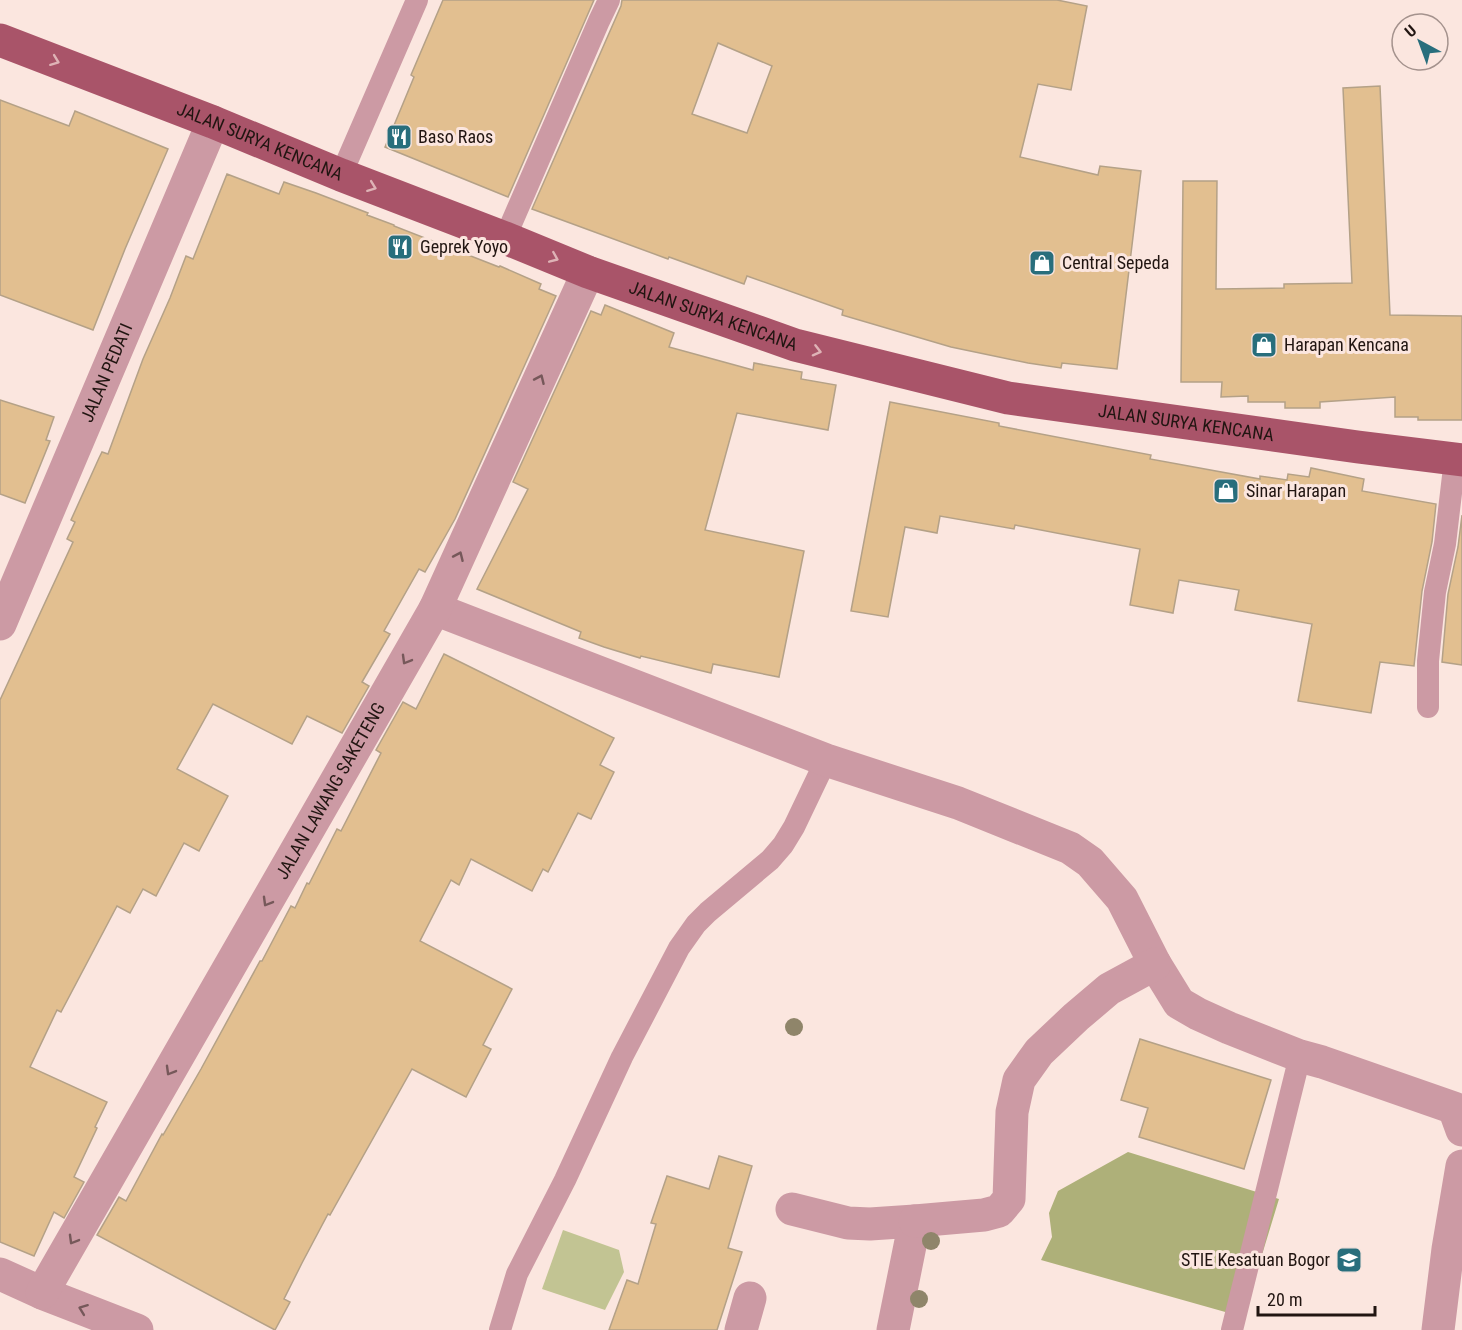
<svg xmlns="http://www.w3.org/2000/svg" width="1462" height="1330" font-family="'Roboto Condensed',sans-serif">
	<rect width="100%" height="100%" fill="#fbe6df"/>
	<!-- green -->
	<polygon fill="#c2c493" points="563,1230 619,1250 624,1272 605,1310 542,1289"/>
	<!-- forest -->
	<polygon fill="#aeb079" points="1128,1152 1279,1199 1243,1317 1041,1260 1052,1237 1049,1213 1058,1191"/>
	<!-- building -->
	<g fill="#e2bf90" stroke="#b4a187" stroke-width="1.5" fill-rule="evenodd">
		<polygon points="443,0 594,0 508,197 385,147 414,77 411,75"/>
		<path d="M 622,0 L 1057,0 L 1087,6 L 1071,90 L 1038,84 L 1020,157 L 1098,175 L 1100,166 L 1141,171 L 1117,369 L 1062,363 L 1061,368 L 1028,363 L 951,347 L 842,315 L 843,310 L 747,276 L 744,284 L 669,257 L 668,259 L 532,209 L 621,6 ZM 718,43 L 772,66 L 747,133 L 692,114 Z"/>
		<polygon points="1380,86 1390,315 1462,316 1462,420 1418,420 1418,417 1395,417 1395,397 1320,402 1320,408 1285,408 1285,402 1248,402 1248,396 1221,397 1222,382 1181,382 1183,181 1217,181 1216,289 1284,288 1284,284 1352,283 1343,88"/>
		<polygon points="0,100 69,126 75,111 168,149 125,249 93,330 0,295"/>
		<polygon points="227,174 279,194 284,182 316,193 368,213 367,215 394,225 394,226 499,267 500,266 541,284 539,289 556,296 455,519 425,572 419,569 384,631 390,634 362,682 369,686 342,733 307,716 292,744 213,704 177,769 228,796 199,851 184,843 156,896 143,889 130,913 117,906 61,1012 57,1010 30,1067 107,1102 95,1127 97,1128 74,1177 84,1182 64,1218 54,1212 34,1256 0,1242 0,700 73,542 67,539 75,522 71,520 99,458 102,452 108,454 143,359 170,298 186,256 193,259"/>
		<polygon points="605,305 674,333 669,347 753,370 754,363 802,372 801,379 836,385 828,430 737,413 705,530 804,551 779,677 713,664 711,673 641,656 640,658 604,647 579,638 581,632 477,589 528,489 513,482 591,311 601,315"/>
		<polygon points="0,400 54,417 46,440 50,441 25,503 0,494"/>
		<polygon points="890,402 999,423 999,426 1151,455 1150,459 1260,479 1260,476 1287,480 1288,474 1309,477 1311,468 1364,479 1362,491 1436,504 1432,542 1422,591 1414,666 1380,662 1371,713 1298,701 1312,624 1235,610 1239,590 1179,580 1173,613 1130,605 1140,549 1015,525 1014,529 940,516 937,533 905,527 888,617 851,611"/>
		<polygon points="1462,515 1462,665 1442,662 1448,594 1458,547"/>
		<polygon points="444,654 614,738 600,765 614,772 591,819 578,813 548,872 543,869 532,891 471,859 459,885 451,880 420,941 512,989 483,1045 491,1049 466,1097 412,1069 330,1215 328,1214 302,1263 284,1299 290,1302 275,1330 97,1235 119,1197 126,1201 162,1134 163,1135 201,1069 260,961 262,961 291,906 295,908 307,883 309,884 337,829 341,831 381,753 376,750 403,702 416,709"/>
		<polygon points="1140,1039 1271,1080 1244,1169 1139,1137 1148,1108 1121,1100"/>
		<polygon points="719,1156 752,1166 728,1248 742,1252 717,1330 609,1330 627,1280 638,1284 656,1224 651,1223 667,1176 709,1189"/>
	</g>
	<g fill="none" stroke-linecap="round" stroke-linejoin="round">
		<!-- lane -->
		<g stroke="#cc9aa4" stroke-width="22">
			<polyline points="341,175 417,0"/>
			<polyline points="505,238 599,21 609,0"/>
			<polyline points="1428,707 1428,661 1435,592 1445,544 1455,459"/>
			<polyline points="500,1330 517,1274 565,1180 622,1057 679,948 696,924 708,912 770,860 783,845 794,827 826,760"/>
			<polyline points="1232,1330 1300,1056"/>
		</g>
		<!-- street -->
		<g stroke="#cc9aa4" stroke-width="33">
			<polyline points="435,609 826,760 958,803 1070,848 1090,862 1122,899 1155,964 1179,1003 1198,1014 1229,1028 1300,1056 1322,1062 1454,1108 1462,1130"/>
			<path id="s1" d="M 0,624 L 213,122"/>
			<polyline points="792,1209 848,1223 870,1224 915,1221 893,1330"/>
			<polyline points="915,1221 984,1215 999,1211 1009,1199 1012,1112 1019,1080 1039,1052 1076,1017 1109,989 1155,964"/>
			<polyline points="0,1274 42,1293 137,1330"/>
			<path id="s2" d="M 42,1293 L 435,609 L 588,272"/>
			<polyline points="741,1330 750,1298"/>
			<polyline points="1438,1330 1448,1249 1462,1166"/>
		</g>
		<!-- primary -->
		<path stroke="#a95469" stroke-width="33" id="s3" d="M 0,40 L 213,122 L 341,175 L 505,238 L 588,272 L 795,345 L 1008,398 L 1358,447 L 1462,460"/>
	</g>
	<!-- trees -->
	<g fill="#8f856a">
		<circle cx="794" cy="1027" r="9"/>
		<circle cx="931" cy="1241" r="9"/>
		<circle cx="919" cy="1299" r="9"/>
	</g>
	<!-- one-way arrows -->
	<defs><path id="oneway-chevron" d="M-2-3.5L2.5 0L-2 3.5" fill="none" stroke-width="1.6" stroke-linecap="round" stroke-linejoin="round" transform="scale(1.5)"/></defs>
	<g stroke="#deb3b6">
		<use href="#oneway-chevron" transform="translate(55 61) rotate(21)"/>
		<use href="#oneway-chevron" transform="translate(372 187) rotate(21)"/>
		<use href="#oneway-chevron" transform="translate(554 258) rotate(23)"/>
		<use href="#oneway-chevron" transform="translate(817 351) rotate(14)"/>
	</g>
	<g stroke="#76585a">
		<use href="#oneway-chevron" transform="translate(540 379) rotate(-66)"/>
		<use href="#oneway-chevron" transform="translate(459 556) rotate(-66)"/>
		<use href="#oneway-chevron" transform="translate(406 660) rotate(120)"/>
		<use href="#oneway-chevron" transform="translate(267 902) rotate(120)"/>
		<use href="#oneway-chevron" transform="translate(170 1071) rotate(120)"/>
		<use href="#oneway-chevron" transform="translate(73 1240) rotate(120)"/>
		<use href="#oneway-chevron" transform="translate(83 1309) rotate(-159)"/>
	</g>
	<!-- icons -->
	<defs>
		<g id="restaurant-square" transform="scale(1.35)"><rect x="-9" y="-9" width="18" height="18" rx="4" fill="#286e7c" stroke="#fbe6df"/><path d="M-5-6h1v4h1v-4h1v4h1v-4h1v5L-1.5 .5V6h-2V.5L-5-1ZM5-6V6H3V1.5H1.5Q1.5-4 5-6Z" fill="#fff"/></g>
		<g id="shop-square" transform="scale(1.35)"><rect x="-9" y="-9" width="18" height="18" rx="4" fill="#286e7c" stroke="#fbe6df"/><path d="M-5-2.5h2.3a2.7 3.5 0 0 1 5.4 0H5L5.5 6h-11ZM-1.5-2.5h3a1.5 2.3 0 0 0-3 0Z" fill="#fff"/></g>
		<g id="university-square" transform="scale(1.35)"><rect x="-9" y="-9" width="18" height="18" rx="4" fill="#286e7c" stroke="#fbe6df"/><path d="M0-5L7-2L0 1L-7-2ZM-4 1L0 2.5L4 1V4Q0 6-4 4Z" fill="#fff"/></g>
	</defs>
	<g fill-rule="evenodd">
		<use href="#restaurant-square" x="399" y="137"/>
		<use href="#restaurant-square" x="400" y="247"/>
		<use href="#shop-square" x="1042" y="263"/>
		<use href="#shop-square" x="1264" y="345"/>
		<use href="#shop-square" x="1226" y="491"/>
		<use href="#university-square" x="1349" y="1260"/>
	</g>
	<g text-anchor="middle" stroke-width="6" stroke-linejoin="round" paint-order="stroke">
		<!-- poi labels -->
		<g font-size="18" fill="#211511" stroke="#fbe6df" text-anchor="start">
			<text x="418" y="143">Baso Raos</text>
			<text x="420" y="253">Geprek Yoyo</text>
			<text x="1062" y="269">Central Sepeda</text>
			<text x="1284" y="351">Harapan Kencana</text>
			<text x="1246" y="497">Sinar Harapan</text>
			<text x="1330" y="1266" text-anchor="end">STIE Kesatuan Bogor</text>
		</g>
		<!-- street labels -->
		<g font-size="18" fill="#211511" stroke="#fbe6df">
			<text dy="6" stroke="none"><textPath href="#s3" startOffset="279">JALAN SURYA KENCANA</textPath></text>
			<text dy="6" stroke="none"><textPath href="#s3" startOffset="765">JALAN SURYA KENCANA</textPath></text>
			<text dy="6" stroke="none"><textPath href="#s1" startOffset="273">JALAN PEDATI</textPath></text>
			<text dy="6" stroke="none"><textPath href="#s3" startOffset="1251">JALAN SURYA KENCANA</textPath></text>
			<text dy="6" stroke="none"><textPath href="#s2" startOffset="579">JALAN LAWANG SAKETENG</textPath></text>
		</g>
	</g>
	<!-- north arrow -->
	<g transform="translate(1420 42) rotate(319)"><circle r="28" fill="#fbe6df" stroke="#a4928d" stroke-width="1.5"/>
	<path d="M0-4.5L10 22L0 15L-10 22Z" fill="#286e7c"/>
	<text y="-9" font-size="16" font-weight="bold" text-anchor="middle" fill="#211511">U</text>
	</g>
	<!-- scale -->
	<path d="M1258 1306v9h117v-9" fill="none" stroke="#211511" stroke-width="3"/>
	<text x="1267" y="1306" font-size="18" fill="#211511" stroke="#fbe6df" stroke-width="4.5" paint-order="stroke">20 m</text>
</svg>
